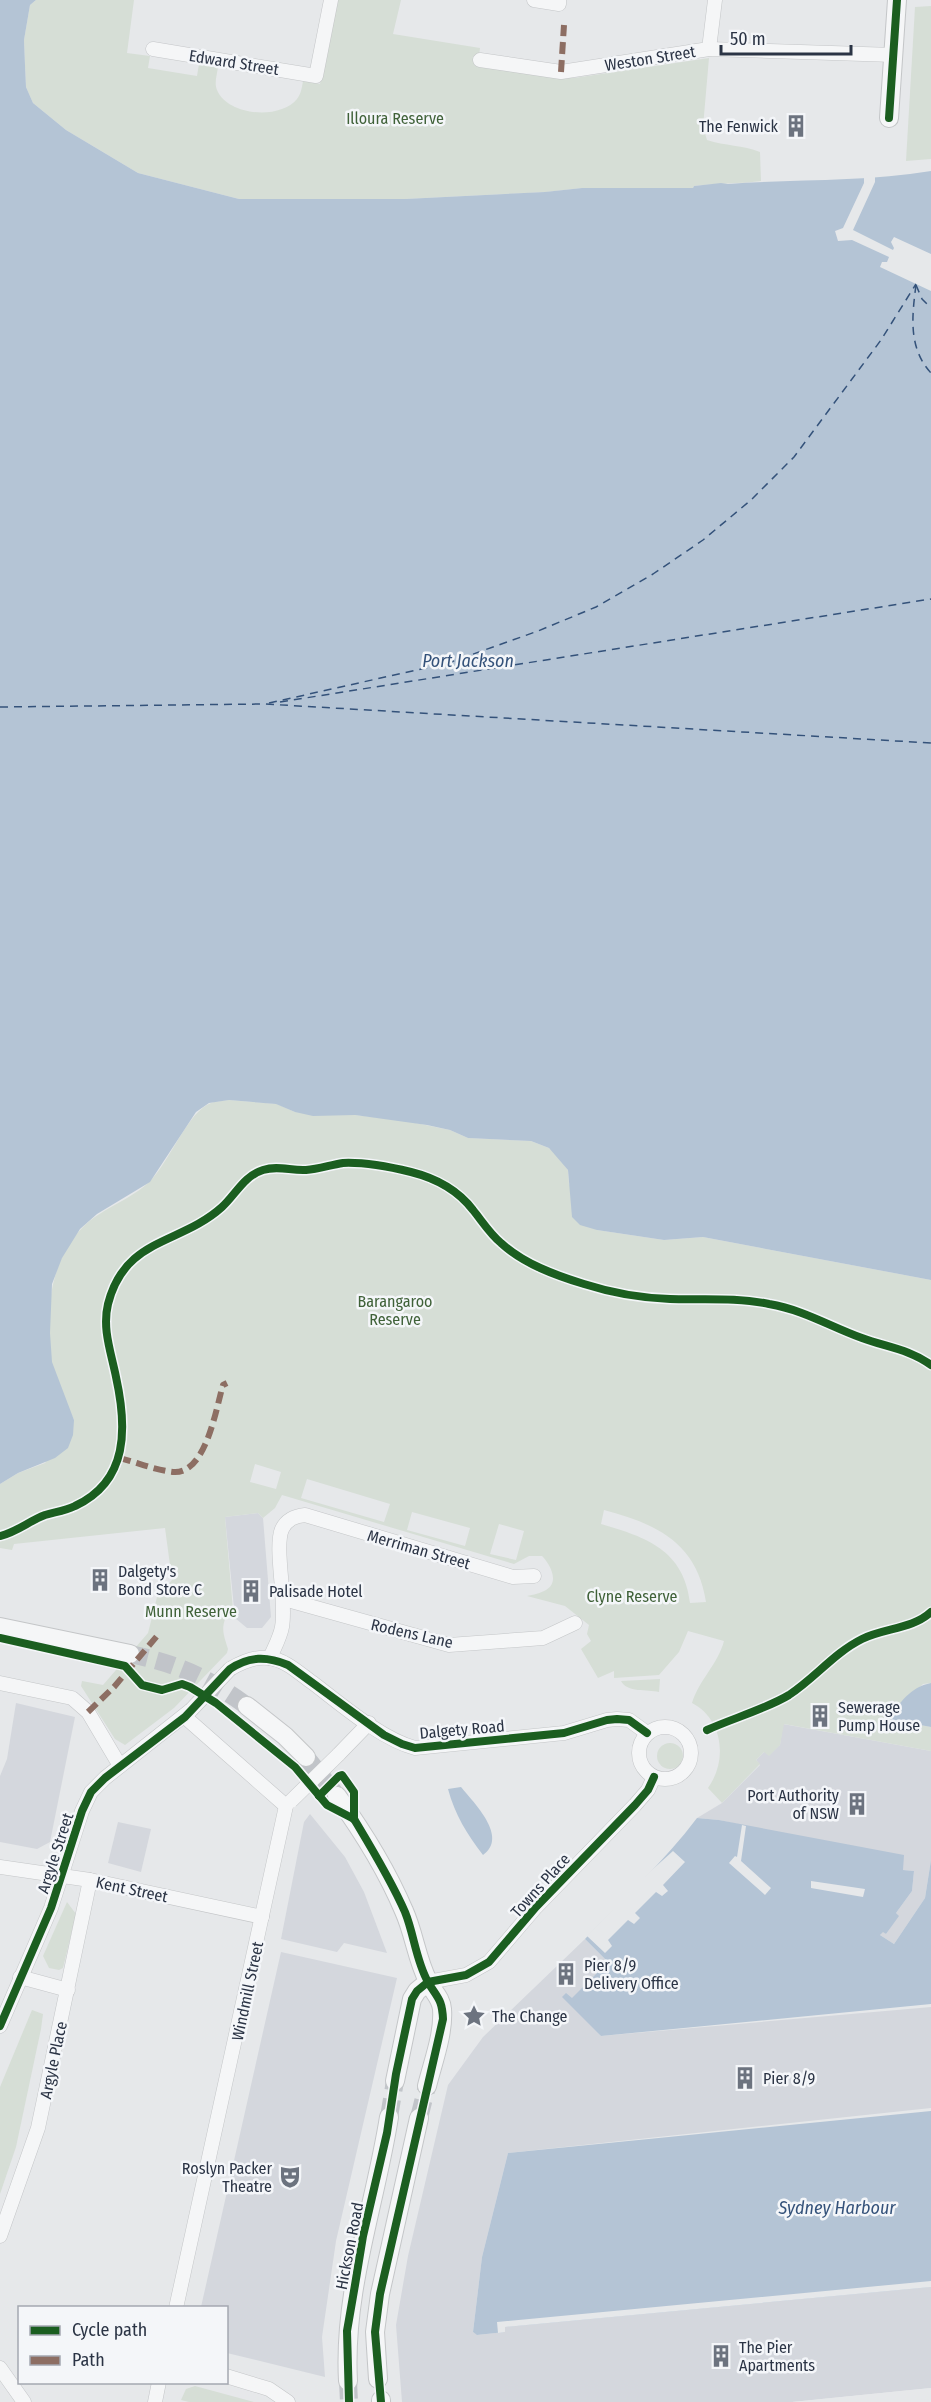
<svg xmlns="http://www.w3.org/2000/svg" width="931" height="2402" font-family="'Fira Sans Condensed',sans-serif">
	<rect width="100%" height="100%" fill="#e6e8ea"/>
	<!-- built -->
	<g fill="#d4d7dd">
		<polygon points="258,1513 263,1518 271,1617 262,1628 247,1628 235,1618 225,1517"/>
		<polygon points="16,1703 75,1717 50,1842 37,1849 0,1842 0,1776 7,1759"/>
		<polygon points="783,1724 931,1751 931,1860 925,1898 894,1944 880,1935 883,1931 886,1934 898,1916 896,1913 912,1891 914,1871 902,1870 742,1825 719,1820 697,1818 722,1803 760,1765 756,1760 764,1752 780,1745"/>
		<polygon points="310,1814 345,1857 364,1892 387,1953 344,1943 337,1952 281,1939 304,1822"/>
		<polygon points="118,1822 151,1829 141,1872 108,1863"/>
		<polygon points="585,1939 608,1962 572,1999 601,2036 931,2007 931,2108 508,2153 482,2257 473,2332 478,2335 504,2332 504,2327 931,2287 931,2388 792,2402 402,2402 396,2325 408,2256 448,2085 483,2037"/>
		<polygon points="281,1952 397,1978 336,2241 322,2337 325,2377 227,2353 226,2308 201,2307"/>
	</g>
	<!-- green -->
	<g fill="#d6ded6" fill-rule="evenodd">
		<path d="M 36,0 L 134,0 L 127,53 L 150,56 L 148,68 L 197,76 L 199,64 L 218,67 C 217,75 214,83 217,90 C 228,116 280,120 297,99 C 301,94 302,87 303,81 L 320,84 L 338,0 L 401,0 L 393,34 L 480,48 L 478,64 L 574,78 L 709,58 L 703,127 L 707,140 C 725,146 743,145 760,152 L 761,181 C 738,184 717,183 694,186 L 693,188 L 643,190 L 582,188 L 546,192 L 405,199 L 239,199 L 138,173 L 66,130 L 33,103 L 26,87 L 25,65 L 24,40 L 30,5 Z"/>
		<polygon points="931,6 931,159 906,161 915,7"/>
		<path d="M 229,1100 L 277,1104 L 295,1112 L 355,1115 L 401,1120 L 450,1130 L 468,1138 L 531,1141 L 549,1148 L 560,1158 L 568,1170 L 569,1184 L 597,1230 L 664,1240 L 703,1237 L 931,1280 L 931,1683 L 923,1684 L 889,1719 L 931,1727 L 931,1751 L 784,1724 L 780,1745 L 769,1756 L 764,1752 L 756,1760 L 760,1764 L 722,1803 L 708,1788 C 728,1760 723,1719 692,1703 C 699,1680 718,1664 724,1641 L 688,1631 L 679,1652 L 659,1675 L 614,1678 L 614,1671 L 598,1678 L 581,1649 L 591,1641 L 587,1634 L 589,1625 L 565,1606 L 527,1596 C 533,1595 541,1593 546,1590 C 560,1582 550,1564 542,1556 L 529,1556 L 514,1564 L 282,1495 L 275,1508 L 263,1518 L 258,1513 L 225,1517 L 233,1610 L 229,1609 C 221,1628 222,1630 228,1649 L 227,1653 L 174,1708 L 125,1745 L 115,1739 L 81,1686 L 82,1681 L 103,1685 L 148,1633 L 157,1597 L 172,1580 L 165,1528 L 14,1544 L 12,1550 L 0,1548 L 0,1484 L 18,1473 L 45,1463 L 74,1420 C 66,1401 55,1380 51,1360 C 45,1316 49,1260 83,1227 C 102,1208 131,1200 150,1181 C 169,1163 188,1111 211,1103 C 216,1101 223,1101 229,1100 ZM 255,1464 L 281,1472 L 276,1489 L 250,1482 ZM 307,1479 L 390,1504 L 384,1522 L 301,1498 ZM 604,1510 C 657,1524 697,1543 706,1602 L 690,1603 C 684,1550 646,1537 601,1524 ZM 412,1512 L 470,1528 L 465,1546 L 407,1530 ZM 499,1524 L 524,1531 L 516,1560 L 490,1554 Z"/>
		<path d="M 660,1679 L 659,1692 C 647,1689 627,1693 621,1681 Z"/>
		<circle cx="670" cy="1756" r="13"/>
		<polygon points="67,1902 76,1914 63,1968 59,1970 49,1968 43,1956"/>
		<polygon points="32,2010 43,2014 41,2029 16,2147 0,2194 0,2087"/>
		<polygon points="195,2386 254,2402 189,2402 181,2400 186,2389"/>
	</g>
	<!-- water -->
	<g fill="#b4c4d5">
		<path d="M 0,0 L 36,0 L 30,5 L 24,40 L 25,65 L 26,87 L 33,103 L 66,130 L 138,173 L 239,199 L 405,199 L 545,192 L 582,188 L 693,188 L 694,186 L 721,183 L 728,184 C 796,179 864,182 931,171 L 931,1280 L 703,1237 L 664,1240 L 597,1230 L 580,1225 L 572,1217 L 568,1170 L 549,1148 L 531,1141 L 468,1138 L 450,1130 L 427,1125 L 355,1115 L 313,1116 L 295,1112 L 276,1104 L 229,1100 L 209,1103 L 196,1112 L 150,1182 L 97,1214 L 80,1229 L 62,1258 L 52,1284 L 50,1333 L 52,1362 L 74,1420 L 73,1435 L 68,1448 L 55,1458 L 18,1473 L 0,1484 Z"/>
		<path d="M 931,1683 L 931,1727 L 888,1719 C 900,1703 910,1687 931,1683 Z"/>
		<path d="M 461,1787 C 474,1803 509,1837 483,1855 C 467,1834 455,1815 448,1789 Z"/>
		<path d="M 697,1818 L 719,1820 L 904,1855 L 903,1870 L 914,1871 L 912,1891 L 896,1913 L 899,1916 L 886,1934 L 883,1932 L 880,1935 L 894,1944 L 925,1898 L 931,1860 L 931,2004 L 601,2036 L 562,1997 L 566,1993 L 572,1998 L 608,1962 L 585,1939 C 623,1899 664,1862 697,1818 Z"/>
		<polygon points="931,2111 931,2287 505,2327 505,2332 477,2335 473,2332 482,2257 508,2153"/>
	</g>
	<!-- pier -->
	<g fill="#e6e8ea">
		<polygon points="870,175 875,177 875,182 853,230 893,250 894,248 891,242 894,237 931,254 931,291 880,267 882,262 887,262 889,257 852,240 838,241 835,231 843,228 864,183 864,177"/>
		<polygon points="742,1825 746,1826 741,1861 771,1888 765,1895 729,1863 735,1856 737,1857"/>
		<polygon points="673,1851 685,1862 663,1885 668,1891 662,1896 656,1892 635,1913 640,1918 634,1924 628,1920 608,1940 612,1946 605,1953 587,1936 643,1878"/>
		<polygon points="811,1881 865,1889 863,1897 811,1888"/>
		<polygon points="931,2281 931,2287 505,2327 505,2332 498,2333 497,2322"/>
		<polygon points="931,2388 931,2399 919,2400 919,2402 792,2402"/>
	</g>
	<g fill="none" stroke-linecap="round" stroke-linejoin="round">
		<!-- ferry -->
		<g stroke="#34527a" stroke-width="1.5" stroke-dasharray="8 6" stroke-linecap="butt">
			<path d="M 916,285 C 912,316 908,348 931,373"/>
			<polyline points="916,285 922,299 931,308"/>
			<polyline points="280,702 931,599"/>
			<polyline points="269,703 448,663 538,631 596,607 653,574 703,540 751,500 794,457 881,340 916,284"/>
			<polyline points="0,707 265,704 931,743"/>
		</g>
		<!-- tertiary-tunnel -->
		<g stroke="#c1c4c9" stroke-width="18" stroke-dasharray="18 9" stroke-linecap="butt">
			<path d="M 130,1654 C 178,1664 207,1677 247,1706"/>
			<polyline points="306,1757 337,1796"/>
			<polyline points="389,2117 395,2081"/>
			<polyline points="419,2118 427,2086"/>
			<polyline points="348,2381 349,2402"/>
		</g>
		<!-- minor casing -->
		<g stroke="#c4c6c8" stroke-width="15">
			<g id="minor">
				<polyline points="534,0 559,4 559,0"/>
				<polyline points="153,49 316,76 331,0"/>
				<polyline points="709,49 715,0"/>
				<polyline points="480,60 561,72 709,49 894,55"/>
				<polyline points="284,1599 449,1645 543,1638 575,1623"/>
				<path d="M 270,1658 C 274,1648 280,1638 282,1627 C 287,1601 274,1548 282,1529 C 287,1519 295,1516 305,1515 L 513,1577 L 534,1576"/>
				<path d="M 230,1669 C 242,1662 255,1656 269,1658 C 286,1660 300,1674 313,1683 C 342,1705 381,1739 415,1748 L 564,1733 L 607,1720 L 617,1719 L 629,1720 L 647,1733"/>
				<polyline points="0,1683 72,1698 88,1712 120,1766"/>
				<polyline points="185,1717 286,1806"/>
				<circle cx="665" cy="1753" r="26"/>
				<polyline points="338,1755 369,1723"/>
				<polyline points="0,1867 90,1880 262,1917"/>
				<polyline points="20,1977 68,1990"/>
				<polyline points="428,1982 466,1975 489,1962 536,1907 635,1805 648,1790 654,1777"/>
				<polyline points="0,2026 51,1908 82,1811 91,1792 105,1778 191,1710"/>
				<polyline points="0,2236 38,2128 90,1880"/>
				<polyline points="176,2308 286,1806"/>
				<polyline points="0,2368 24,2402"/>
				<polyline points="226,2376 269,2389 288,2402"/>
				<polyline points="155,2402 159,2382"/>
			</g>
		</g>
		<!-- tertiary casing -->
		<g stroke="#c4c6c8" stroke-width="20">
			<g id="tertiary">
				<polyline points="889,118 897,0"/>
				<polyline points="0,1627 130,1654"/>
				<polyline points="247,1706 285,1736 306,1757"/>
				<path d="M 337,1796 C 363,1832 387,1871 404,1911 C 414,1933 417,1960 428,1981 C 432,1991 441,1997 442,2009 C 444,2033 433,2062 427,2086"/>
				<polyline points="395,2081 412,1999 417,1991 428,1982"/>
				<polyline points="378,2379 375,2332 380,2294 419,2118"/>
				<path d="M 348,2381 C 343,2291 375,2206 389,2117"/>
				<polyline points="381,2400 381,2402"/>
			</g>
		</g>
		<!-- minor -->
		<use href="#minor" stroke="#f5f6f7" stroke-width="14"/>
		<!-- tertiary -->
		<use href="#tertiary" stroke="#f5f6f7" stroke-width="18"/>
		<!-- minor-bridge casing -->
		<g stroke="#c4c6c8" stroke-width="15" stroke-linecap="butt">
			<g id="minor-bridge">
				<polyline points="191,1710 230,1669"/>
				<polyline points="291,1801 338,1755"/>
			</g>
		</g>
		<!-- minor-bridge -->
		<use href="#minor-bridge" stroke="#f5f6f7" stroke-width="14"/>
		<!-- quiet -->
		<g stroke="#8d6e63" stroke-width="6" stroke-dasharray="12 6" stroke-linecap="butt">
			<polyline points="561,72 564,25"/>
			<path d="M 119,1458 C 136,1462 155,1470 173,1472 C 206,1475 216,1408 223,1385 L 227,1383"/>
			<polyline points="88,1712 114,1687 157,1636"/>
		</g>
		<!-- cycleway casing -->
		<g stroke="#f4f6f9" stroke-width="11">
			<g id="cycleway">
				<polyline points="889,118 897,0"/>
				<path d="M 0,1536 C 17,1532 29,1521 45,1515 C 55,1512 65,1511 75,1506 C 129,1481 127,1427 116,1377 C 111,1352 102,1329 108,1304 C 125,1237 180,1245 222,1207 C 236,1194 244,1176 263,1170 C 278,1165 291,1171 306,1170 C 319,1169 330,1165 343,1163 C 364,1162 390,1167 411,1172 C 435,1178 457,1189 473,1210 C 482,1221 490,1234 501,1243 C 524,1264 555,1275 584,1284 C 612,1293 641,1298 670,1299 C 703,1300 736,1297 769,1304 C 804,1310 829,1326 862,1338 C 886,1347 909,1349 931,1365"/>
				<polyline points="0,1638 125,1666 142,1685 162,1690 182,1684 190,1687 216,1703 295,1767 327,1805 354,1819"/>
				<path d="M 707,1730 C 731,1719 768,1708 789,1695 C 815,1678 834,1653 862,1639 C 884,1628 913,1629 931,1612"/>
				<polyline points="319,1796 339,1776 342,1775 354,1792 354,1819"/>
				<path d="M 354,1819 C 372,1849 391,1880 405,1912 C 414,1934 416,1961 428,1982 C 437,1998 442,1998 443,2019 L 380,2294 L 375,2332 L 381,2402"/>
				<polyline points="428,1982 466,1975 489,1962 536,1907 635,1805 648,1790 654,1777"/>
				<path d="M 0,2026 L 51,1908 L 82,1811 L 91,1792 L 105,1778 L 185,1717 L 230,1669 C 249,1656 267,1656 288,1665 L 384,1735 L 402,1744 L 415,1748 L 564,1733 L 607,1720 L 617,1719 L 629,1720 L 647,1733"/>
				<polyline points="349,2402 347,2331 355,2285 363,2236 387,2133 396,2074 412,1999 417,1991 428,1982"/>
			</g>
		</g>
		<!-- cycleway -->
		<use href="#cycleway" stroke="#1b5e20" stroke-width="8"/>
	</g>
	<!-- icons -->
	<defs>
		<g id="building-bare" transform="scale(1.8)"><path d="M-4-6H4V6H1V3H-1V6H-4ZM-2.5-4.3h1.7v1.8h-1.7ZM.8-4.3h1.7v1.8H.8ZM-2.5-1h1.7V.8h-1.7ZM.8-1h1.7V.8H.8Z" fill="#6c737f" stroke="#f4f6f9" stroke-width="2.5" paint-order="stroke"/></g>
		<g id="sight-bare" transform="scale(1.8)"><path d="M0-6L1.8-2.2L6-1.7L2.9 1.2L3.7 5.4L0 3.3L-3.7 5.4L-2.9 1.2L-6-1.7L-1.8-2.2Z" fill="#6c737f" stroke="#f4f6f9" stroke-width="2.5" paint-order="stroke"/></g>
		<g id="theatre-bare" transform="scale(1.8)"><path d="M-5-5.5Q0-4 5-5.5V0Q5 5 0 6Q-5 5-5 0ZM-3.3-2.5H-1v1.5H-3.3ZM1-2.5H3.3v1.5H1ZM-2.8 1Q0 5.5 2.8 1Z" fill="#6c737f" stroke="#f4f6f9" stroke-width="2.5" paint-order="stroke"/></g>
	</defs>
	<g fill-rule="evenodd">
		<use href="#building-bare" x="796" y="126"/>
		<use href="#building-bare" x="100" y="1580"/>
		<use href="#building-bare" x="251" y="1591"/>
		<use href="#building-bare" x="820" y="1716"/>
		<use href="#building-bare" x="857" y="1804"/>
		<use href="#building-bare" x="566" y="1974"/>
		<use href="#sight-bare" x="474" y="2016"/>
		<use href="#building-bare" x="745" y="2078"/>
		<use href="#theatre-bare" x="290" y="2177"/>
		<use href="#building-bare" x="721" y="2356"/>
	</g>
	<g text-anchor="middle" stroke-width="5" stroke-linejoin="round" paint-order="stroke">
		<!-- street labels -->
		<g font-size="16" fill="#2b3445" stroke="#f4f6f9">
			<text transform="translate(650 58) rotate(-9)" y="6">Weston Street</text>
			<text transform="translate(234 62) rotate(9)" y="6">Edward Street</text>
			<text transform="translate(419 1549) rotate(16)" y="6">Merriman Street</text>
			<text transform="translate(412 1633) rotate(13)" y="6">Rodens Lane</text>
			<text transform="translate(462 1729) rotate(-5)" y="6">Dalgety Road</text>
			<text transform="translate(55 1853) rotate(-72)" y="6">Argyle Street</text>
			<text transform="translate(540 1885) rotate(-48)" y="6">Towns Place</text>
			<text transform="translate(132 1889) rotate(12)" y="6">Kent Street</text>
			<text transform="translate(247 1991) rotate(-78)" y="6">Windmill Street</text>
			<text transform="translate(53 2060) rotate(-78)" y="6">Argyle Place</text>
			<text transform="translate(349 2246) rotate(-79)" y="6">Hickson Road</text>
		</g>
		<!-- park labels -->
		<g font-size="16" fill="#3f6138" stroke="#f4f6f9">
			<text x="395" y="124">Illoura Reserve</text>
			<text x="395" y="1307">Barangaroo<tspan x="395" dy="18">Reserve</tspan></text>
			<text x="632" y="1602">Clyne Reserve</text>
			<text x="191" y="1617">Munn Reserve</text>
		</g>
		<!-- poi labels -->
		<g font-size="16" fill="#2b3445" stroke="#f4f6f9" text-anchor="start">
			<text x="778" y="132" text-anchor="end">The Fenwick</text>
			<text x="118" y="1577">Dalgety's<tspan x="118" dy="18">Bond Store C</tspan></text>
			<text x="269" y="1597">Palisade Hotel</text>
			<text x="838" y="1713">Sewerage<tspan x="838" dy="18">Pump House</tspan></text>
			<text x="839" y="1801" text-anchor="end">Port Authority<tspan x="839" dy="18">of NSW</tspan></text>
			<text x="584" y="1971">Pier 8/9<tspan x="584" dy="18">Delivery Office</tspan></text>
			<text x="492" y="2022">The Change</text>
			<text x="763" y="2084">Pier 8/9</text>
			<text x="272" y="2174" text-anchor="end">Roslyn Packer<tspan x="272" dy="18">Theatre</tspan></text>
			<text x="739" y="2353">The Pier<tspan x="739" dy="18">Apartments</tspan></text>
		</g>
		<!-- water labels -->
		<g font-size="18" font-style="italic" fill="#34527a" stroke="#f4f6f9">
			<text x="468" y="667">Port Jackson</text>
			<text x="837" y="2214">Sydney Harbour</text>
		</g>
	</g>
	<!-- legend -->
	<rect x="18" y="2306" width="210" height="78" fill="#f4f6f9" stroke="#a4a8b1" stroke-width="1.5"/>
	<rect x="30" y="2326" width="30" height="9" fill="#1b5e20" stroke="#a4a8b1" stroke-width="1.5"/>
	<text x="72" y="2336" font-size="18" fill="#2b3445">Cycle path</text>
	<rect x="30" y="2356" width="30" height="9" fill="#8d6e63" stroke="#a4a8b1" stroke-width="1.5"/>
	<text x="72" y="2366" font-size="18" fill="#2b3445">Path</text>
	<!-- scale -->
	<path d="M721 45v9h130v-9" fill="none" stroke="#2b3445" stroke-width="3"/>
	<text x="730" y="45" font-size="18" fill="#2b3445" stroke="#f4f6f9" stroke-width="4.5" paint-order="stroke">50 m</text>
</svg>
